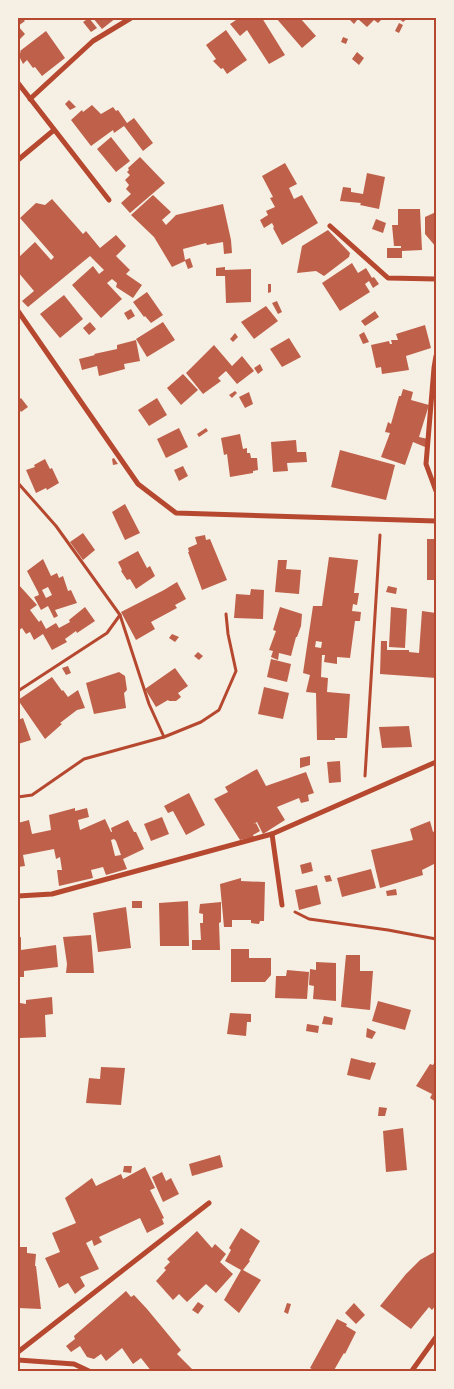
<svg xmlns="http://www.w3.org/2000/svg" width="454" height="1389" font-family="Montserrat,sans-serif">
	<rect width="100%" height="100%" fill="#f6efe4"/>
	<!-- building -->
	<g fill="#bf614a" fill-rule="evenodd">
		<polygon points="18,18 22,18 25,21 18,26 25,34 18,41"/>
		<polygon points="89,18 97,28 91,32 83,22"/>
		<polygon points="93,18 116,18 102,29"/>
		<polygon points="239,18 262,18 285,55 269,64 247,30 240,36 230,24"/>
		<polygon points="276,18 300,18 316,36 302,48"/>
		<polygon points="348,18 383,18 378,23 374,20 367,27 358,19 354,24"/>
		<polygon points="398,18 408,18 403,22"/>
		<polygon points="399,23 403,25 399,33 395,31"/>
		<polygon points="226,30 247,60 227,74 223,68 221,69 213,61 216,59 206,45"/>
		<polygon points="46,31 65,58 42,76 35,67 33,68 27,60 23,64 18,54 21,52 20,51"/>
		<polygon points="343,37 348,39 346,44 341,42"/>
		<polygon points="357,52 364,58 359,65 352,59"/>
		<polygon points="69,100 76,107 70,110 65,104"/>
		<polygon points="92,105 101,114 113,107 116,111 118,110 127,123 134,118 153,143 143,151 124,126 114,133 113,130 91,146 71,120 82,110 83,112"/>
		<polygon points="111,137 130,161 116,172 97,149"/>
		<polygon points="140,157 165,183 130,213 121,203 131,194 126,189 129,185 125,180 130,175 127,172 129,170 128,168"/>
		<polygon points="285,163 297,184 289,188 294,199 302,195 318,223 282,245 273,228 274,227 272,223 264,228 260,220 268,215 266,211 275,207 270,198 273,197 262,176"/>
		<polygon points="367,173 385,177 379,209 360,205 361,203 340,201 343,187 351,188 351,192 363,194"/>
		<polygon points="153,195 171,212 162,220 166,225 176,215 223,204 231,240 232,253 224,254 223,242 207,245 206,243 183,249 185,260 190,258 193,267 188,269 185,261 172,267 154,237 131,215"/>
		<polygon points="52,199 83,234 86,231 100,248 116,235 126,246 116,256 130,270 126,274 142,285 133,298 116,287 117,283 112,279 107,283 122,299 101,318 72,285 93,266 99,274 104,270 90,256 28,307 22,301 34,291 18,272 18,258 35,242 51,260 54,257 20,218 36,203 45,205"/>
		<polygon points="398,209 420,209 422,250 402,251 402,258 387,258 387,248 401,248 401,246 394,246 392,225 398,225"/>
		<polygon points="436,212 436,247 425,234 425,217"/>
		<polygon points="376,219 386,223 383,233 372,229"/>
		<polygon points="328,230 350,253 349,257 324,276 316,271 297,273 302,246"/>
		<polygon points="352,263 358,273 366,268 372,278 374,277 379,284 373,288 369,281 365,284 370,292 340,311 322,283"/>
		<polygon points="225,267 225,270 251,269 251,302 226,303 225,276 216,276 216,268"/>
		<polygon points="268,284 271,284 271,292 268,293"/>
		<polygon points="147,292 163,315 151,323 145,316 144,317 133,302"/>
		<polygon points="64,295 83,319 60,338 40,314"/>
		<polygon points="277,301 282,312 278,314 272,303"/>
		<polygon points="266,306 278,321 254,339 241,322"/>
		<polygon points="131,309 135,316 128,320 124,313"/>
		<polygon points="375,311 379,317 365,326 361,321"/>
		<polygon points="90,322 96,329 89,335 83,328"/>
		<polygon points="163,322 175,340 147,357 136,339"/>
		<polygon points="425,325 431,348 406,356 409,370 382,374 381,367 376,368 371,345 389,341 390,344 392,344 391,340 398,340 396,334"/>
		<polygon points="364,332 369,342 363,344 359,335"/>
		<polygon points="235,333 238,337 233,342 230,339"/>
		<polygon points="289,338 301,357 282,367 270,349"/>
		<polygon points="136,340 140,361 124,364 125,369 99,376 97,366 82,370 79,359 95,355 94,354 117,349 117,345"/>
		<polygon points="214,345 232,366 242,356 254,371 237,384 226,371 218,378 221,381 203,394 186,373"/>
		<polygon points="260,364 263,370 258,374 254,368"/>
		<polygon points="183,374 198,390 181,405 167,388"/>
		<polygon points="403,389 413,392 411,400 429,405 419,437 428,439 425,447 413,442 405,465 381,457 390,433 385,432 388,422 391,424 399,396 401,396"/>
		<polygon points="235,391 237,393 232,398 229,395"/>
		<polygon points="249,392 253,404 245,408 239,397"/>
		<polygon points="21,398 28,407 21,412 18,407 18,401"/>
		<polygon points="157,398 167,415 149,426 138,410"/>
		<polygon points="179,428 188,447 166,458 157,439"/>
		<polygon points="206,428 208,431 199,437 197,434"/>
		<polygon points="240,434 243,449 247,448 247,453 250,453 251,458 257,458 258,470 253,471 253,473 230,477 227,454 224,455 221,438"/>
		<polygon points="296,440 297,452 306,452 307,462 287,463 288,471 273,472 271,442"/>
		<polygon points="340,450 395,465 386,500 331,487"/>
		<polygon points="114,458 118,464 113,465 112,459"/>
		<polygon points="45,459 50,469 52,468 59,483 47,490 46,488 36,493 26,470 35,467 34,465"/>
		<polygon points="183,466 188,476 179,481 174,470"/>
		<polygon points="125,504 140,533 125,540 112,512"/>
		<polygon points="83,533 95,550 83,560 70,542"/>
		<polygon points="205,535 206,540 210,539 227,580 202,590 188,552 189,552 188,548 197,544 195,537"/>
		<rect x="427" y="539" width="9" height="41"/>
		<polygon points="138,551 147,568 150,566 155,576 136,589 130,579 127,580 121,571 122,570 118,562"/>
		<path d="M 329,557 L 358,560 L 354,593 L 359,593 L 357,605 L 353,604 L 352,611 L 361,612 L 360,621 L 355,621 L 350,658 L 337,657 L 337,664 L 324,662 L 325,655 L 322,655 L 321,677 L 328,678 L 327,692 L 350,694 L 347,738 L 335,738 L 335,740 L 317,740 L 316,693 L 306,692 L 310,675 L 303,673 L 313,606 L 322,606 ZM 316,641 L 322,642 L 321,648 L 315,647 Z"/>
		<path d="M 43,559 L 51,576 L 57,573 L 59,578 L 63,576 L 68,591 L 71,590 L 77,603 L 55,610 L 58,616 L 54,618 L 48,606 L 41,610 L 34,597 L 39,595 L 38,592 L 27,571 ZM 48,587 L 52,595 L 46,598 L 42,590 Z"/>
		<polygon points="278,560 287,560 286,569 301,570 299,594 275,592"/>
		<polygon points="177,582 186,599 175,605 177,608 151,622 155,629 136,640 121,612 164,590"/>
		<polygon points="18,584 37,605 30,610 39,622 41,620 46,629 56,623 59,628 70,622 69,620 85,607 95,621 77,633 76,631 65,639 67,642 52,650 43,634 34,640 30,632 26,634 22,628 18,631"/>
		<polygon points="388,586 397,588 396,594 386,592"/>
		<polygon points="251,589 264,590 263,619 234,618 236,594 250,595"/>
		<polygon points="280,607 302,614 301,626 297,637 296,637 291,656 279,653 278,660 271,657 273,651 269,650 276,631 273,630"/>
		<polygon points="391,607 407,609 405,648 389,647"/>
		<polygon points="422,611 436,613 434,639 436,639 436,678 380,674 381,641 387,641 387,650 409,650 409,652 419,653"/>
		<polygon points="172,634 179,637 175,642 169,638"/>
		<polygon points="198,652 203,656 199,660 194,656"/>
		<polygon points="271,659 291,664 287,682 267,677"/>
		<polygon points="68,666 71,673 66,675 62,668"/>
		<polygon points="175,668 188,686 178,693 181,697 176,701 169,701 168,700 156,707 145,689"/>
		<polygon points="119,672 125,676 127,690 124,693 126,708 94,714 86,683"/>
		<polygon points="52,677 62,691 63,690 68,697 78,690 85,708 77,710 60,723 62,724 45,739 18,700"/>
		<polygon points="264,687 289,693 283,719 258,714"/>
		<polygon points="23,718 31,740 18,744 18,720"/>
		<polygon points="409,726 412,747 382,748 379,727"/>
		<polygon points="310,756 310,765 300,768 300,758"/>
		<polygon points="340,761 341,782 329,783 327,762"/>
		<polygon points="257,769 266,786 306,772 314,793 308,795 309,801 301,803 299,798 277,807 285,820 263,834 257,822 253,824 256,823 260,831 253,835 254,837 240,840 214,799 228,792 225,787"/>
		<polygon points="189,793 205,825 186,835 173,811 168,813 164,806"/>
		<path d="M 75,808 L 75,811 L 87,808 L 89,817 L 78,820 L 80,830 L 105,819 L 111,832 L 112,832 L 111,828 L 128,820 L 134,832 L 136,832 L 144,849 L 123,859 L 127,869 L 106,875 L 103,867 L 91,870 L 93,878 L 59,886 L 57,870 L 62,870 L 60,857 L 56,859 L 54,849 L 23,855 L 25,866 L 18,867 L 18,823 L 29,820 L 32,834 L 51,830 L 49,815 ZM 114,839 L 116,841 L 121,855 L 115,856 L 111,840 Z"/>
		<polygon points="162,817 169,834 151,841 144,824"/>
		<polygon points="430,821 433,832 436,830 436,863 422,870 423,875 380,888 371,850 413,840 410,829"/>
		<polygon points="311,862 313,871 302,874 300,865"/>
		<polygon points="371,869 376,888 342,897 337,878"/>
		<polygon points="330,875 332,881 326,882 324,876"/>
		<polygon points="241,878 241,881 265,882 264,921 260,921 259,924 251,923 251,920 232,920 232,927 224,927 220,884"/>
		<polygon points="317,885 321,904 299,910 295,890"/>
		<polygon points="396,889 397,895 387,896 386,891"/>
		<rect x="132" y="901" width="10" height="7"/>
		<polygon points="188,901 189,946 160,946 159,903"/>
		<polygon points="221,902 221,922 219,923 220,950 192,950 192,940 201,940 200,923 203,923 203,914 199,913 200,904"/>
		<polygon points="126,907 131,948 98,952 93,913"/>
		<polygon points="91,935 94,973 66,973 67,964 63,937"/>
		<polygon points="21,937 21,950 56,945 58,967 24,971 24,977 18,977 18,938"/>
		<polygon points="231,949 249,949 249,958 271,958 271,975 265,982 231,982"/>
		<polygon points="346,955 360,955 360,971 373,971 370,1010 341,1007"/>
		<polygon points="316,962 336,963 336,1001 313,999 314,986 309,985 310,969 316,970"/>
		<polygon points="287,970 309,972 307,999 275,998 276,976 286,976"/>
		<polygon points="52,997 53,1014 45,1015 46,1037 20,1038 20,1003 26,1004 26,1000"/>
		<polygon points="378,1001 411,1010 405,1030 372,1021"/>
		<polygon points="230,1013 251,1014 251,1022 247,1022 246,1036 227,1034"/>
		<polygon points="324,1016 333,1018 332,1025 322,1024"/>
		<polygon points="307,1024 319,1026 318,1033 306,1031"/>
		<polygon points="367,1028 376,1032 372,1039 366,1037"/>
		<polygon points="351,1058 371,1063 371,1062 376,1063 370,1080 347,1075"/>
		<polygon points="436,1059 436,1102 430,1098 432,1094 416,1086 430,1064 433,1065"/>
		<polygon points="101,1067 125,1068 121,1105 86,1103 89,1078 100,1079"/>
		<polygon points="379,1107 387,1108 385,1116 378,1116"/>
		<polygon points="403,1128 407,1170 386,1172 383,1131"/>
		<polygon points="220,1155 223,1167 192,1176 189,1164"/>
		<polygon points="124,1166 132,1166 131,1173 123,1172"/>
		<polygon points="145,1167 155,1188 150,1190 164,1218 162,1219 164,1224 147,1233 140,1218 99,1237 102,1242 94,1246 92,1240 86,1243 99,1269 80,1277 85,1286 75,1294 68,1283 59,1288 45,1258 60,1252 52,1233 76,1223 65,1198 92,1178 96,1186 121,1174 123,1179"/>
		<polygon points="162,1172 166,1181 171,1178 179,1194 163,1202 152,1177"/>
		<polygon points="241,1228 260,1241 249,1260 250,1261 243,1270 261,1280 239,1313 224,1300 241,1270 225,1261 231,1250 229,1248"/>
		<polygon points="197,1231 212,1248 215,1244 226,1254 220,1262 233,1274 216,1293 206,1284 187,1302 179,1294 173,1300 156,1281 166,1270 164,1268 170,1262 167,1259"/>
		<polygon points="18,1247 27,1247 27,1253 36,1254 35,1266 36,1266 41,1309 18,1308"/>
		<polygon points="436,1251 436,1305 432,1310 429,1307 411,1329 380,1306 406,1274 420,1260"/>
		<polygon points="126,1291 131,1297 134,1295 147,1309 181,1350 177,1354 195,1372 160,1372 159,1370 157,1372 152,1372 141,1358 133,1364 122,1348 106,1361 101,1354 94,1359 87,1357 80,1346 71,1352 66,1346 75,1339 74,1336"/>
		<polygon points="198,1302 204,1306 198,1314 192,1310"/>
		<polygon points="287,1303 291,1304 288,1314 284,1312"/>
		<polygon points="354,1303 365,1315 356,1324 345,1313"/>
		<polygon points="337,1319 347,1324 346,1326 356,1332 345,1354 344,1353 341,1358 333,1372 317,1372 310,1368"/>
	</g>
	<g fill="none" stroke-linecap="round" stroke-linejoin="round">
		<!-- path -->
		<g stroke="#b5482f" stroke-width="3">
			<polyline points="18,483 56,526 120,615 149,704 164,737"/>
			<polyline points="18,691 107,633 120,615"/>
			<polyline points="365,776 380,535"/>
			<polyline points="18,797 32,795 84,759 164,737 201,722 219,710 236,671 228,634 226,614"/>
			<polyline points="295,912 309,919 388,930 436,939"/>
		</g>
		<!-- minor -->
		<g stroke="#b5482f" stroke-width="5">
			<polyline points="18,83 109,200"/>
			<polyline points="30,99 93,41 131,18"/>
			<polyline points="18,160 54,130"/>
			<polyline points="330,226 388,278 436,279"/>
			<polyline points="18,311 138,484 176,513 436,521"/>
			<polyline points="436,356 434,368 426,464 436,491"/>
			<polyline points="272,834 282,905"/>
			<polyline points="18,896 52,894 272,834 436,762"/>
			<polyline points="18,1352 209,1203"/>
			<polyline points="18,1360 74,1364 91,1372"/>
			<polyline points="411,1372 436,1337"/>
		</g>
	</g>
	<!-- border -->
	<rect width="454" height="1389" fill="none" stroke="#f6efe4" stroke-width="38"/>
	<rect x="19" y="19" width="416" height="1351" fill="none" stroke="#b5482f" stroke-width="2"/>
</svg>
